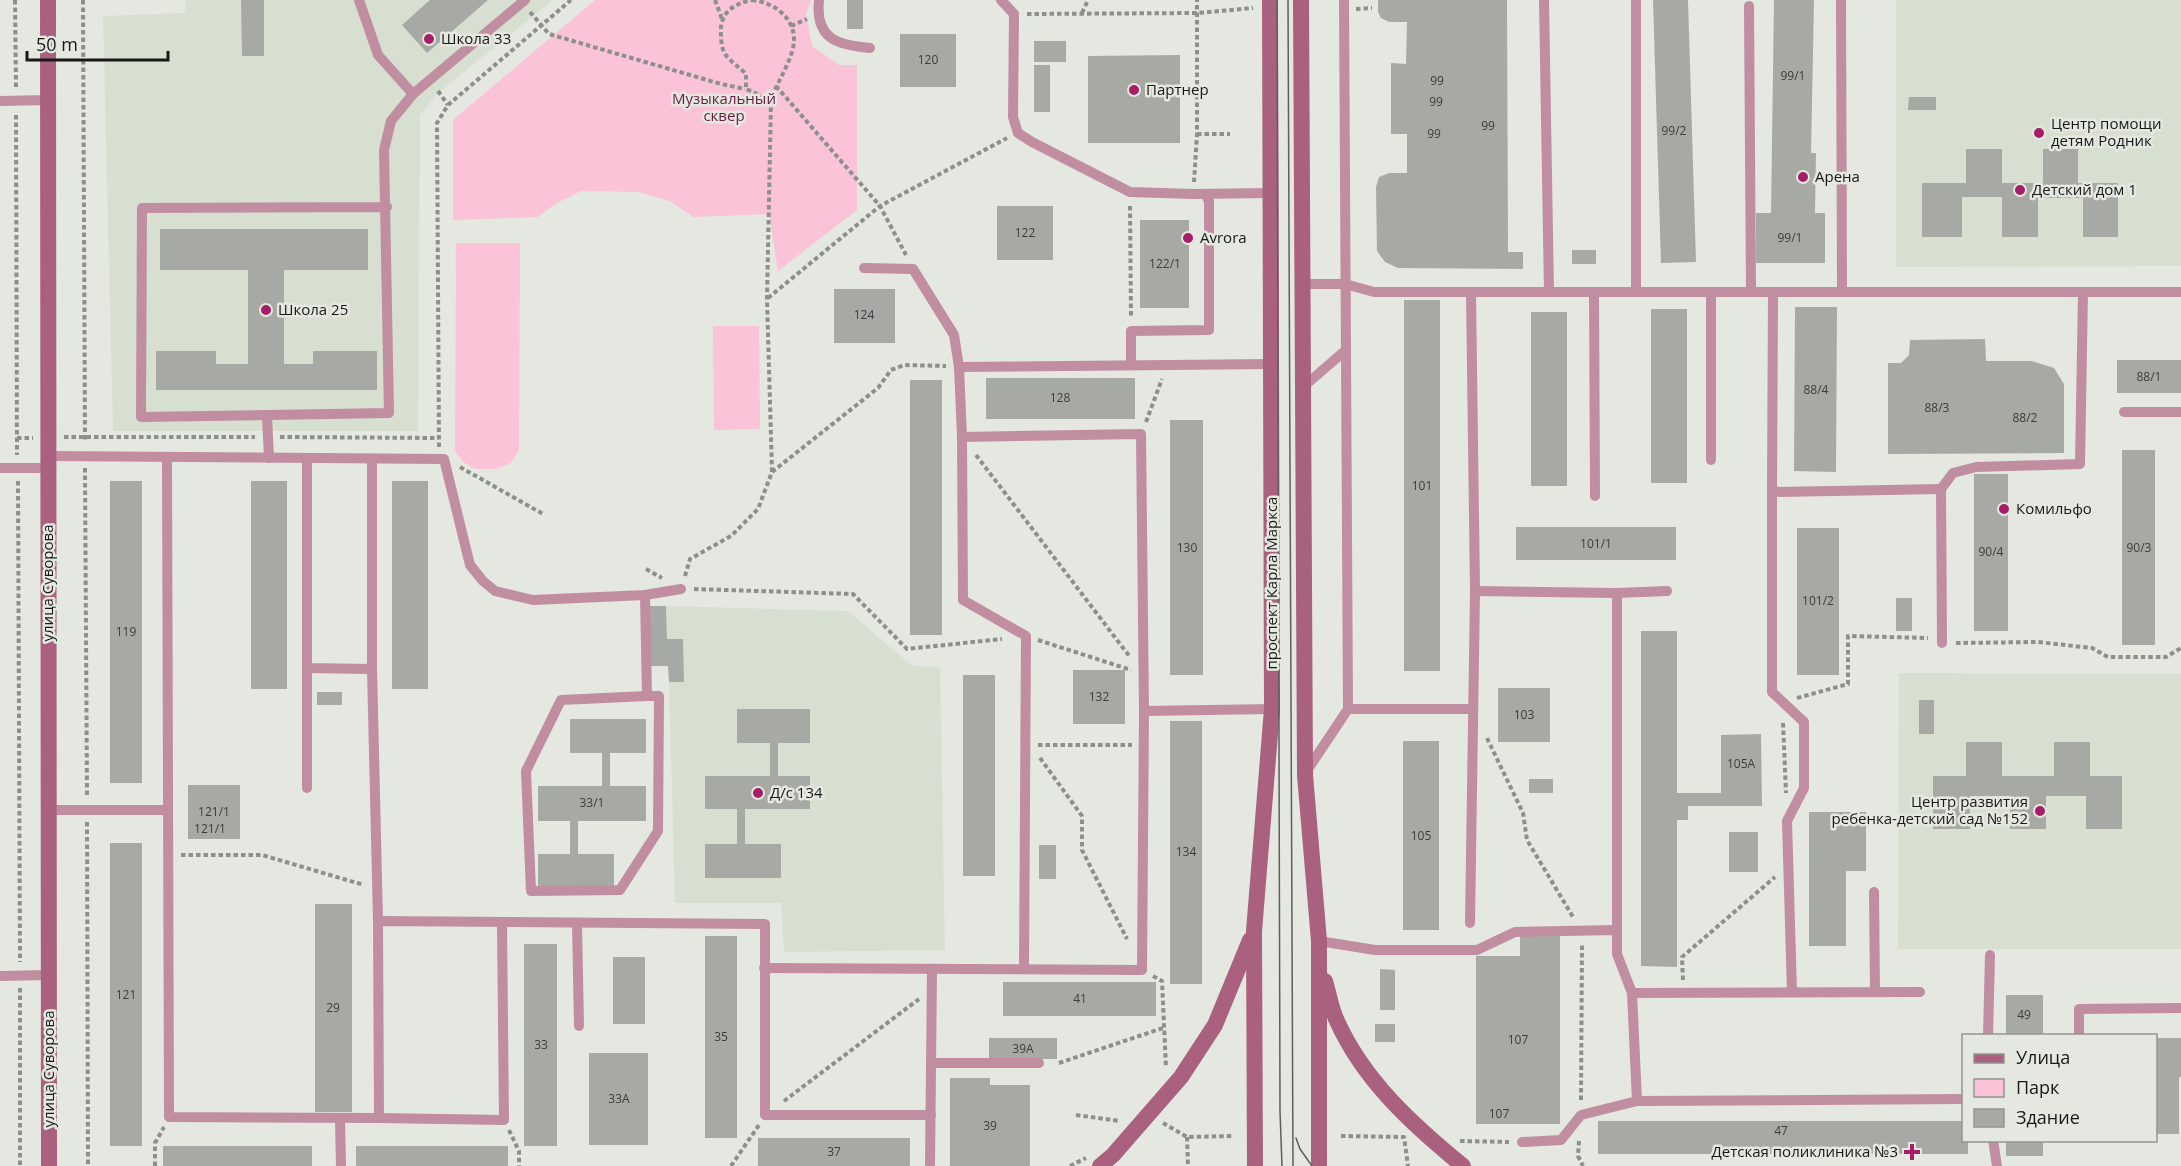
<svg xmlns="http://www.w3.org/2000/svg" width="2181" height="1166" font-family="'Open Sans',sans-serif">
	<rect width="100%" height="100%" fill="#e4e8e1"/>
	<!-- built -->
	<g fill="#d7dfd1">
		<polygon points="186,0 553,0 439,92 420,115 418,431 113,431 103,16 185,13"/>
		<polygon points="1896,0 2181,0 2181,266 1896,267"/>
		<polygon points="666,606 848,611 912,666 940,667 945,950 784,952 781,903 675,903 669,682 683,682 667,639"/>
		<polygon points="1899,673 2181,674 2181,949 1898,949"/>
	</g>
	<!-- green -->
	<g fill="#fac3d8">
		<polygon points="595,0 811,0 806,14 812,46 839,65 857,65 857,210 778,271 769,214 693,217 670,201 638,192 581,191 555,204 538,217 453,220 453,120"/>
		<polygon points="456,243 520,243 519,450 511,463 496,469 475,469 463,462 455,451"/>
		<polygon points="713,326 759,326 760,429 714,430"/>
	</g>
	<!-- building -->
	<g fill="#a7aaa4">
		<polygon points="241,0 264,0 264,56 242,56"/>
		<polygon points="430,0 488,0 427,53 402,25"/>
		<rect x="847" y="0" width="16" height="29"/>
		<polygon points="1378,0 1507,0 1508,252 1523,252 1523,269 1398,268 1385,262 1377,251 1376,187 1379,177 1389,173 1407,173 1407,134 1391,134 1391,63 1406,64 1407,22 1389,22 1381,18 1378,12"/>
		<polygon points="1653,0 1688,0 1696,262 1661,263"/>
		<polygon points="1774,0 1814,0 1811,153 1816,153 1815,213 1825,213 1825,263 1756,263 1756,213 1771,213"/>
		<rect x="900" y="34" width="56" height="53"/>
		<rect x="1034" y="41" width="32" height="21"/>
		<polygon points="1180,55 1180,143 1088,143 1088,56"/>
		<rect x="1034" y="65" width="16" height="47"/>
		<polygon points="1909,97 1936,97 1936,110 1908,110"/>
		<polygon points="1966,149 2002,149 2002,183 2043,183 2043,149 2078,149 2078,183 2118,183 2118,237 2083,237 2083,198 2038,198 2038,237 2002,237 2002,197 1962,197 1962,237 1922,237 1922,183 1966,183"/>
		<rect x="997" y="206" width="56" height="54"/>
		<rect x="1140" y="220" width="49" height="88"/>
		<polygon points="160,229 368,229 368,270 284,270 284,364 313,364 313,351 377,351 377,390 156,390 156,351 216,351 216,364 248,364 248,270 160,270"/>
		<rect x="1572" y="250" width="24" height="14"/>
		<rect x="834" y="289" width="61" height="54"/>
		<rect x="1404" y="300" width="36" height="371"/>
		<polygon points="1795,307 1837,307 1836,472 1794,471"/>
		<rect x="1651" y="309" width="36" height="174"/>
		<rect x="1531" y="312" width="36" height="174"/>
		<polygon points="1985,339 1986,361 2032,361 2054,368 2064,384 2064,453 1888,454 1888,363 1901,363 1909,355 1910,340"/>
		<rect x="2117" y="360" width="64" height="33"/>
		<rect x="986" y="378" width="149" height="41"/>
		<rect x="910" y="380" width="32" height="255"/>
		<rect x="1170" y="420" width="33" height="255"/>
		<rect x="2122" y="450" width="33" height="195"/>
		<rect x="1974" y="474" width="34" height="157"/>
		<rect x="110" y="481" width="32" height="302"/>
		<rect x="251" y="481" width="36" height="208"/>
		<rect x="392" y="481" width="36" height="208"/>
		<rect x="1516" y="527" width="160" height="33"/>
		<rect x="1797" y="528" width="42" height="147"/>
		<rect x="1896" y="598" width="16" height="33"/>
		<polygon points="649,606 666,606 667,639 683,639 684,682 669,682 668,666 650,666"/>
		<polygon points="1641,631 1677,631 1677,793 1721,793 1721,735 1761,734 1762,806 1688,806 1688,820 1677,820 1677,967 1641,966"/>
		<rect x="1073" y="670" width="52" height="54"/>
		<rect x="963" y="675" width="32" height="201"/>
		<rect x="1498" y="688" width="52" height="54"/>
		<rect x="317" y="692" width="25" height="13"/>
		<rect x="1919" y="700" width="15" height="34"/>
		<polygon points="737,709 810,709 810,743 778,743 778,776 810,776 810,809 745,809 745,844 781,844 781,878 705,878 705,844 737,844 737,809 705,809 705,776 770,776 770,743 737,743"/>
		<polygon points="570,719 646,719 646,753 610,753 610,786 646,786 646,821 578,821 578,854 614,854 614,888 538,888 538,854 570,854 570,821 538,821 538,786 602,786 602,753 570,753"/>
		<rect x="1170" y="721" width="32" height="263"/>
		<rect x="1403" y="741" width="36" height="189"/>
		<polygon points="1966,742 2002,742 2002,776 2054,776 2054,742 2090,742 2090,776 2122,776 2122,829 2086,829 2086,796 2046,796 2046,829 2010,829 2010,796 1970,796 1970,829 1933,829 1933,776 1966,776"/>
		<rect x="1529" y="779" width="24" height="14"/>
		<rect x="188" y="785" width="52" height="54"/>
		<polygon points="1809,812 1866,812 1866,871 1846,871 1846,946 1809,946"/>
		<rect x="1729" y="832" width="29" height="40"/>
		<rect x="110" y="843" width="32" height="303"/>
		<rect x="1039" y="845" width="17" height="34"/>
		<rect x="315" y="904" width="37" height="208"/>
		<polygon points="1520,935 1560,935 1560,1124 1476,1124 1476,956 1520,956"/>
		<rect x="705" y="936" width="32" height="202"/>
		<rect x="524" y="944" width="33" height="202"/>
		<rect x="613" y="957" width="32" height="67"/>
		<polygon points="1380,969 1395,970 1395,1010 1380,1010"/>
		<rect x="1003" y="982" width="153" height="34"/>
		<rect x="2006" y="995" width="37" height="41"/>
		<rect x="1375" y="1024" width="20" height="18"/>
		<rect x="989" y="1038" width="68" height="21"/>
		<polygon points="2156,1038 2181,1038 2181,1077 2179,1077 2179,1134 2156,1134"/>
		<rect x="589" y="1053" width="59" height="92"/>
		<polygon points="950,1078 990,1078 990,1085 1030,1085 1030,1166 950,1166"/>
		<polygon points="1598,1121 1964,1121 1964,1140 1968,1140 1968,1154 1598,1154"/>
		<rect x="758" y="1138" width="152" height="28"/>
		<rect x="2006" y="1140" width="37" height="16"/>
		<rect x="163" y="1146" width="149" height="20"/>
		<rect x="356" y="1146" width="152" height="20"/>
	</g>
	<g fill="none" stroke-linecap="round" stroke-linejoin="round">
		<!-- path -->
		<g stroke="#8c8f8a" stroke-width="4" stroke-dasharray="4.5 3" stroke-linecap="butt">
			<polyline points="15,0 16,89"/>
			<polyline points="83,0 85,442"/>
			<polyline points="715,0 722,19"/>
			<path d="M 752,0 C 778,3 801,23 792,52 C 787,68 777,83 771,100 L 746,89 L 746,74 C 740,68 730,61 725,54 C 722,49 721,41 721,35 C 719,13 733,4 752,0 Z"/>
			<polyline points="1356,9 1372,8"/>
			<polyline points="530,12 549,34 721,84 745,89"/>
			<polyline points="1082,13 1088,0"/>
			<polyline points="1027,14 1198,13 1253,8"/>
			<polyline points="791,26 807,19"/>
			<polyline points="776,86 880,206 906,255"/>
			<polyline points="438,91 448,105"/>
			<polyline points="771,100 767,299 772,472"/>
			<polyline points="16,115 17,455"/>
			<polyline points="1197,134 1230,134"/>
			<polyline points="1194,182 1197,134 1197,0"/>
			<polyline points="1130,206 1131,318"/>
			<polyline points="768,298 880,206 1007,138"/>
			<polyline points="1146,422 1162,379"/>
			<polyline points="64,437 255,437"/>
			<polyline points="280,437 438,438"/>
			<polyline points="17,438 33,438"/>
			<polyline points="439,447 437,123 448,105 571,0"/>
			<polyline points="976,455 1130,657"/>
			<polyline points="460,467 543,514"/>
			<polyline points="85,468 87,796"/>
			<polyline points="18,481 20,962"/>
			<polyline points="646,569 662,578"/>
			<polyline points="685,576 690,559 731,536 758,509 772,472 878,388 891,370 904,365 946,366"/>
			<polyline points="694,589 853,594 907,649 1002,639"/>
			<polyline points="1038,640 1131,670"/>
			<polyline points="1956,643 2038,642 2092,648 2108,657 2166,657 2181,648"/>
			<polyline points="1797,698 1848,684 1848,636 1928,638"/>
			<polyline points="1783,723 1786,793"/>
			<polyline points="1487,738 1523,813 1527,840 1573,917"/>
			<polyline points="1038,745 1132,745"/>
			<polyline points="1040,758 1082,816 1082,850 1127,939"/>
			<polyline points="87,822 88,1166"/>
			<polyline points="181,855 262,855 364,885"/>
			<polyline points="1153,976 1162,981 1166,1068"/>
			<polyline points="1683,980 1682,957 1775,877"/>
			<polyline points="20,988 20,1166"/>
			<polyline points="1059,1063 1163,1028"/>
			<polyline points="1581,1100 1582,943"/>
			<polyline points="784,1101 919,999"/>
			<polyline points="1076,1115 1120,1121"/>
			<polyline points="1163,1123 1187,1137 1233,1136"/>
			<polyline points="509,1130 519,1151 519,1166"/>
			<polyline points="1341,1136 1404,1137 1408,1166"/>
			<polyline points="1187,1137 1188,1166"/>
			<polyline points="1460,1141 1509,1142"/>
			<polyline points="1579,1141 1578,1156 1583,1166"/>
			<polyline points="155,1166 155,1143 164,1127"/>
			<polyline points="731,1166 759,1125"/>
			<polyline points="1070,1166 1086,1158"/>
		</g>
		<!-- service -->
		<g stroke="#c08da1" stroke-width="10">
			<polyline points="359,0 378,55 413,94"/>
			<path d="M 819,0 C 815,39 837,45 870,48"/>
			<polyline points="1001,0 1014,14 1013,117 1018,133 1032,142 1130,192 1193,194 1271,193"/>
			<polyline points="1544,0 1549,292"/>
			<polyline points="1636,0 1636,292"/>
			<polyline points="1841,0 1842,292"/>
			<polyline points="1749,6 1751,292"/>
			<polyline points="0,101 49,100"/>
			<polyline points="387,207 142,208 141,417 389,413 384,150 391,121 413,94 525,0"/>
			<polyline points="864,268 913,269 954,335 959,367 962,437 963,600 1026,636 1024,969"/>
			<polyline points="1302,284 1345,284 1374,292 2181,292"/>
			<polyline points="1594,292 1595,496"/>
			<polyline points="1711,292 1711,460"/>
			<polyline points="1131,365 1131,331 1209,330 1209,201 1205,194"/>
			<polyline points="959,367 1271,364"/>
			<polyline points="1303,387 1346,350"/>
			<polyline points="2124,412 2181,412"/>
			<polyline points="267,416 269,458"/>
			<polyline points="962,437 1141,434 1144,711 1272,709"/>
			<polyline points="48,456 444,459 470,565 483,581 495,591 533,600 645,595 681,589"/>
			<polyline points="167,458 169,1117 379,1118 378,921 765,924 765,1115 931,1115"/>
			<polyline points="307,458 307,668 372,669"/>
			<polyline points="372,459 372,669 378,921"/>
			<polyline points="0,468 47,468"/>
			<polyline points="1772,492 1773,292"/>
			<polyline points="1475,591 1617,593 1617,930"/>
			<polyline points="1617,593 1667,591"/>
			<polyline points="645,595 647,696"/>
			<polyline points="1942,643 1941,489 1953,473 1976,467 2080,464 2083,292"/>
			<polyline points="307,668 307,788"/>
			<polygon points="647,696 659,696 658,831 620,890 531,891 526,771 561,700"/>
			<polyline points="1348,709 1473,709"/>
			<polyline points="1306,772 1348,709 1344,0"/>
			<polyline points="48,810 168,810"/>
			<polyline points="1874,892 1875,992"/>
			<polyline points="577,923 579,1026"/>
			<polyline points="1470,923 1475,591 1471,292"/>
			<polyline points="1319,941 1375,950 1477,950 1515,932 1617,930 1617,954 1632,993 1637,1101"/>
			<polyline points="764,968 1142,970 1144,711"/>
			<polyline points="0,976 49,975"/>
			<polyline points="1792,992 1787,821 1804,788 1804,722 1772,692 1772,492 1941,489"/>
			<polyline points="1632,993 1920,992"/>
			<polyline points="1988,1036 1990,955"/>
			<polyline points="2079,1036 2079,1009 2181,1008"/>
			<polyline points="931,1063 1039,1063"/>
			<polyline points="340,1118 341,1166"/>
			<polyline points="379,1118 504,1120 502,923"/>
			<polyline points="1993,1140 1997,1166"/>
			<polyline points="1522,1142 1561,1140 1581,1115 1637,1101 1964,1099"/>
			<polyline points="930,1166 932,969"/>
		</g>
		<!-- secondary -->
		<g stroke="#a9617f" stroke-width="16">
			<polyline points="48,0 49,1166"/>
			<polyline points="1301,0 1305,775 1319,941 1319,1166"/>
			<path d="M 1325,981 C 1329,994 1331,1009 1337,1021 C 1364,1081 1413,1125 1463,1166"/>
			<polyline points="1100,1166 1113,1155 1181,1077 1215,1025 1250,940"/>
			<polyline points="1255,1166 1254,931 1272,709 1270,0"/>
		</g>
		<!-- tram -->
		<g stroke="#5d5f5c" stroke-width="1.5">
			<polyline points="1277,0 1280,1111 1282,1166"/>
			<polyline points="1288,0 1293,1166"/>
			<polyline points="1296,1138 1300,1149 1312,1166"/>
		</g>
	</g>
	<!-- markers -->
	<g fill="#a61e67" stroke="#e4e8e1" stroke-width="2">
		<circle cx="429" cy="39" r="6"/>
		<circle cx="1134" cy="90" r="6"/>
		<circle cx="2039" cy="133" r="6"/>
		<circle cx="1803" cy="177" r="6"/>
		<circle cx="2020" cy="190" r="6"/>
		<circle cx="1188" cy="238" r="6"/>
		<circle cx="266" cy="310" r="6"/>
		<circle cx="2004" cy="509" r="6"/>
		<circle cx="758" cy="793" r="6"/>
		<circle cx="2040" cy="811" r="6"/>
		<path d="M1909 1143h6v6h6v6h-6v6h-6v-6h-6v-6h6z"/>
	</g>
	<g text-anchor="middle" stroke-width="5" stroke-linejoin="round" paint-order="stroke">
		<!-- number labels -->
		<g font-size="12" fill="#3c3d3a">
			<text x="928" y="64">120</text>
			<text x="1793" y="80">99/1</text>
			<text x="1437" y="85">99</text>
			<text x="1436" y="106">99</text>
			<text x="1488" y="130">99</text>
			<text x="1674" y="135">99/2</text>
			<text x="1434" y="138">99</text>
			<text x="1025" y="237">122</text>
			<text x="1790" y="242">99/1</text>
			<text x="1165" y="268">122/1</text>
			<text x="864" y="319">124</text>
			<text x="2149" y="381">88/1</text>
			<text x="1816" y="394">88/4</text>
			<text x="1060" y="402">128</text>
			<text x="1937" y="412">88/3</text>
			<text x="2025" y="422">88/2</text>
			<text x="1422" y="490">101</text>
			<text x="1596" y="548">101/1</text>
			<text x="1187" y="552">130</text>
			<text x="2139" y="552">90/3</text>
			<text x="1991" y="556">90/4</text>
			<text x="1818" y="605">101/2</text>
			<text x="126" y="636">119</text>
			<text x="1099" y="701">132</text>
			<text x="1524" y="719">103</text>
			<text x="1741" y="768">105А</text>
			<text x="592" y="807">33/1</text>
			<text x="214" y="816">121/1</text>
			<text x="210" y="833">121/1</text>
			<text x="1421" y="840">105</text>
			<text x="1186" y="856">134</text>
			<text x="126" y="999">121</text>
			<text x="1080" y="1003">41</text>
			<text x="333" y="1012">29</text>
			<text x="2024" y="1019">49</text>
			<text x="721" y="1041">35</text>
			<text x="1518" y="1044">107</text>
			<text x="541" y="1049">33</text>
			<text x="1023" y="1053">39А</text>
			<text x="619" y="1103">33А</text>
			<text x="1499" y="1118">107</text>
			<text x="990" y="1130">39</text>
			<text x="1781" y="1135">47</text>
			<text x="834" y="1156">37</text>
		</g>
		<!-- poi labels -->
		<g font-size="15" fill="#181917" stroke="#e4e8e1" text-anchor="start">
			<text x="441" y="44">Школа 33</text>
			<text x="1146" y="95">Партнер</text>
			<text x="2051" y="129">Центр помощи<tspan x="2051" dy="17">детям Родник</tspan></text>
			<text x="1815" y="182">Арена</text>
			<text x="2032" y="195">Детский дом 1</text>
			<text x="1200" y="243">Avrora</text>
			<text x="278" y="315">Школа 25</text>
			<text x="2016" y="514">Комильфо</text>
			<text x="770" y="798">Д/с 134</text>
			<text x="2028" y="807" text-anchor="end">Центр развития<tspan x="2028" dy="17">ребенка-детский сад №152</tspan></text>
			<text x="1898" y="1157" text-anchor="end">Детская поликлиника №3</text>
		</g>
		<!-- park labels -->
		<g font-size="15" fill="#6a1c43" stroke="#e4e8e1">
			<text x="724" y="104">Музыкальный<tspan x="724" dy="17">сквер</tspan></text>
		</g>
		<!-- street labels -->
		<g font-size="15" fill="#181917" stroke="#e4e8e1">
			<text transform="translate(48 583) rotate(-90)" y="5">улица Суворова</text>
			<text transform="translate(1272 583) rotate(-90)" y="5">проспект Карла Маркса</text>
			<text transform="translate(49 1069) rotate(-90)" y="5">улица Суворова</text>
		</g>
	</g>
	<!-- legend -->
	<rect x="1962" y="1034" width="195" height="108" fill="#e4e8e1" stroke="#929590" stroke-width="1.5"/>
	<rect x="1974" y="1054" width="30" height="9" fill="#a9617f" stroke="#929590" stroke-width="1.5"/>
	<text x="2016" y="1064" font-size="18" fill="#181917">Улица</text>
	<rect x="1974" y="1079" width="30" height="18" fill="#fac3d8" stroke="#929590" stroke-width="1.5"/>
	<text x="2016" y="1094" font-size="18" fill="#181917">Парк</text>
	<rect x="1974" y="1109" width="30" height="18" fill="#a7aaa4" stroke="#929590" stroke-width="1.5"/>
	<text x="2016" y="1124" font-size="18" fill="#181917">Здание</text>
	<!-- scale -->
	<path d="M27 51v9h141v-9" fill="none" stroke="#181917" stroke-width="3"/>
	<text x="36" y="51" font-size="18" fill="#181917" stroke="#e4e8e1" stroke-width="4.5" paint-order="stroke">50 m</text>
</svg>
